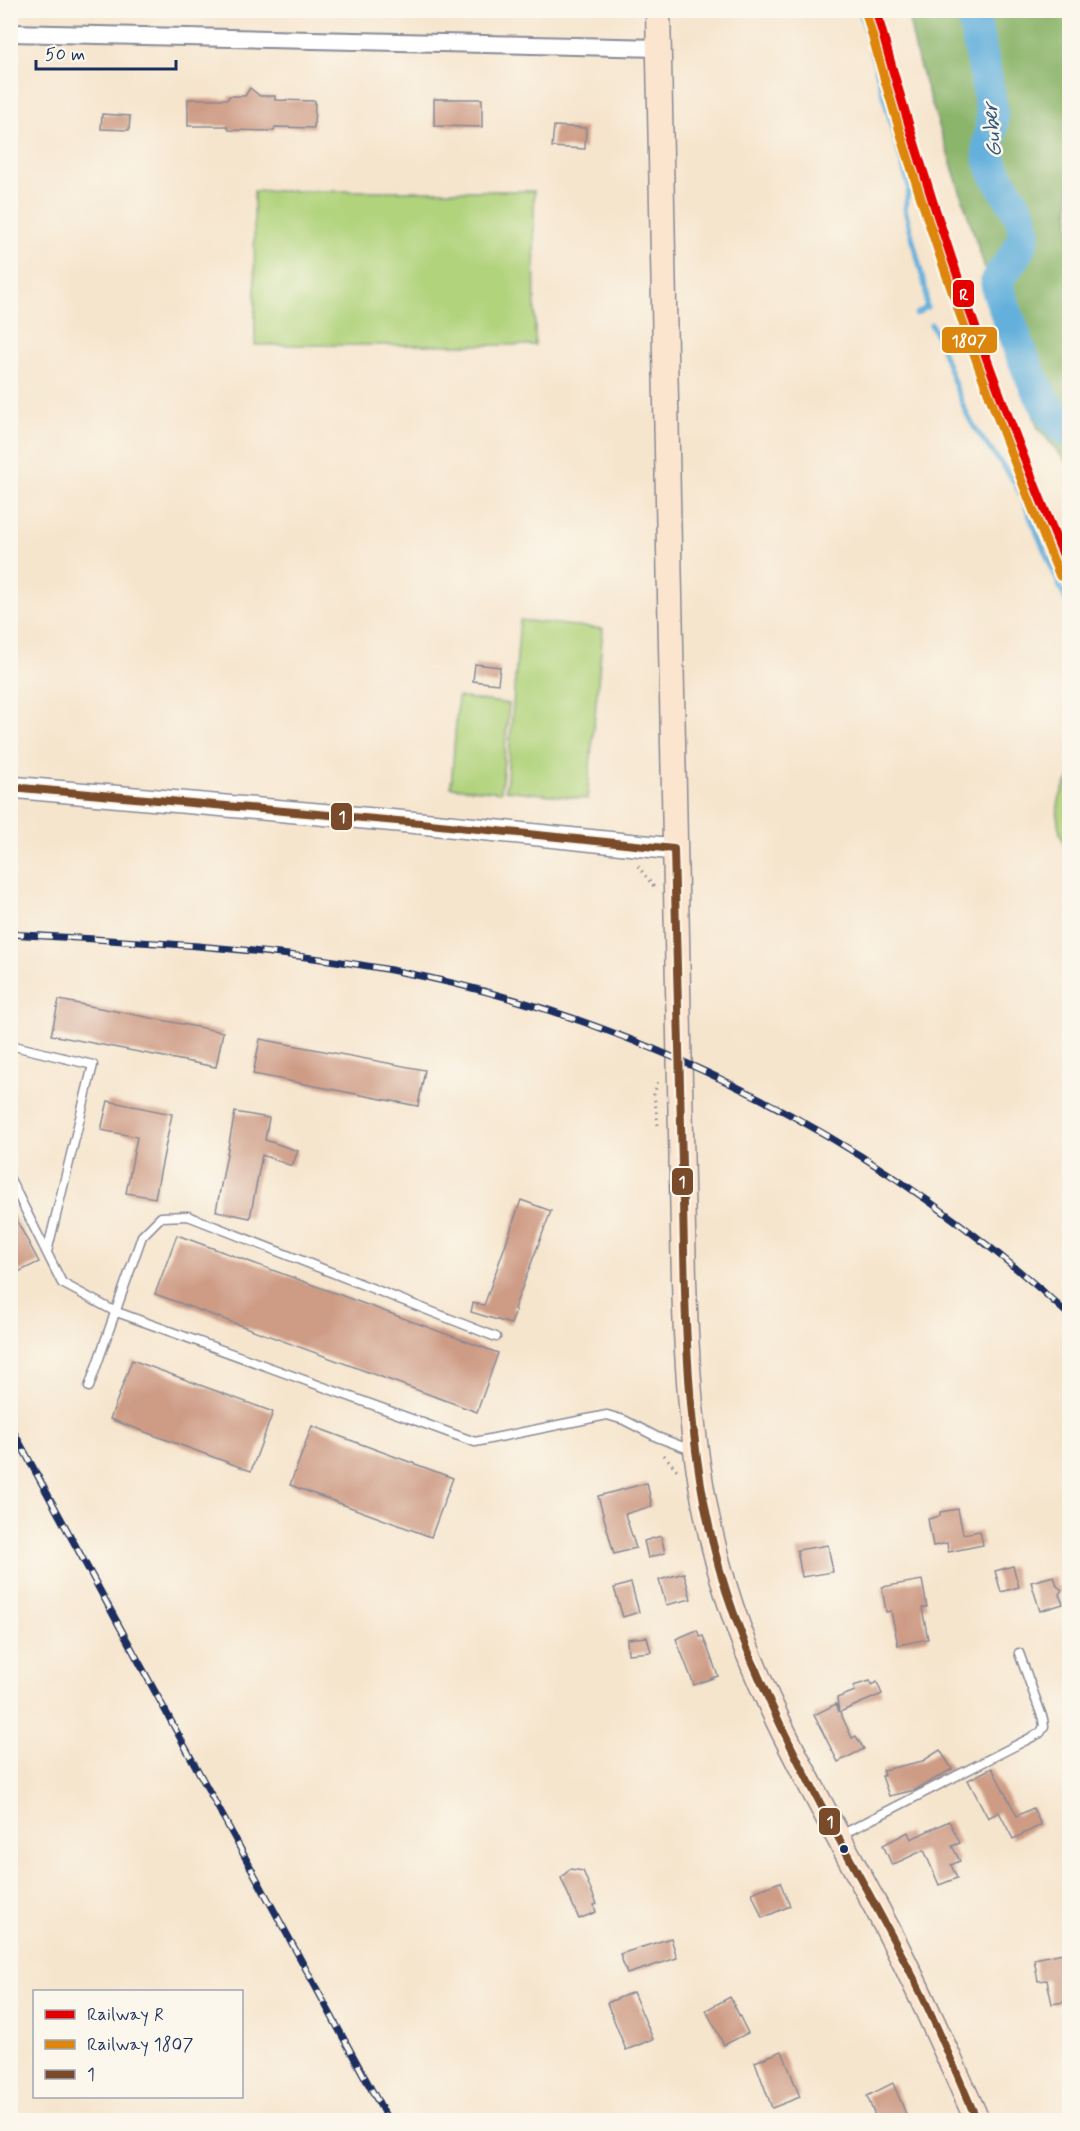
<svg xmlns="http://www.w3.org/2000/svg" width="1080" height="2131" font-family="Mynerve,sans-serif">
	<rect width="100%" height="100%" fill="#fbf7ec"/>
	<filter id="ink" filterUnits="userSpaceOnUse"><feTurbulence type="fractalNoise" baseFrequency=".0167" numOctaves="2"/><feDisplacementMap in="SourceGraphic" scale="12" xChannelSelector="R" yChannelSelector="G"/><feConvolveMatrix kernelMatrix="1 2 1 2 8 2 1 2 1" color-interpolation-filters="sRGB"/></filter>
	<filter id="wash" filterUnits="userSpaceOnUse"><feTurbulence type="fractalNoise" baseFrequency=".008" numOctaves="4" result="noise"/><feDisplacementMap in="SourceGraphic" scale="24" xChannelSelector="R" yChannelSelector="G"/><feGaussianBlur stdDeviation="1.35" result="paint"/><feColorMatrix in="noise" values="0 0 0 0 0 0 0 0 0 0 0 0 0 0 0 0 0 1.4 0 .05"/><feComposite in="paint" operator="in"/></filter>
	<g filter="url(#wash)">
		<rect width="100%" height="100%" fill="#f6e5cd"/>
		<!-- green -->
		<g fill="#b1d37c" stroke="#66816d" stroke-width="1.5">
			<polygon points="254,191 534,191 535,345 255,345"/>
			<polygon points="520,620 603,629 587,799 506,790"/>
			<polygon points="458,697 509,704 501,792 451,787"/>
			<path d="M 1069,778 L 1069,857 C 1056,827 1051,807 1069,778 Z"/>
		</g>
		<!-- forest -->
		<polygon fill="#8cb56c" stroke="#547265" stroke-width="1.5" points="907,11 1069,11 1069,465 1038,428 1024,389 918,61"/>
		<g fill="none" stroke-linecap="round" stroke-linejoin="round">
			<!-- stream -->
			<g stroke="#63b0dc" stroke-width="5">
				<polyline points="860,10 909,188 905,209 926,291 926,308"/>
				<polyline points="983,285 997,280"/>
				<polyline points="916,314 927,307"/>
				<path d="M 931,324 C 947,355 954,390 970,420 C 984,445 1005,464 1018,489 L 1070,610"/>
			</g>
			<!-- river -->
			<path stroke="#63b0dc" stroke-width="33" d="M 972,10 C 979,45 988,80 992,114 C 993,130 986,143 990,159 C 996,186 1023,204 1024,233 C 1024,245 1005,270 997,280 L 998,290 C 1013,329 1036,409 1070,432"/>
		</g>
		<g id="blocks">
			<!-- building -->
			<g fill="#ce9b85">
				<polygon points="250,88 260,96 275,96 275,100 315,101 314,128 275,127 274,131 229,130 227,126 188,126 188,99 228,99 229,96 245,96"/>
				<polygon points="434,99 482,99 482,127 434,126"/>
				<polygon points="102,114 130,116 129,130 101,129"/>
				<polygon points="554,126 586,128 585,149 552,147"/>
				<polygon points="475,664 500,667 498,684 473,681"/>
				<polygon points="59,1000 223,1032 216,1067 51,1035"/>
				<polygon points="260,1039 425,1070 418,1106 253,1074"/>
				<polygon points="108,1101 172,1114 155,1198 126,1193 137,1137 101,1130"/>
				<polygon points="235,1112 269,1118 265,1140 298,1151 292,1166 262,1155 250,1218 216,1211"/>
				<polygon points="521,1200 551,1211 514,1309 516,1310 511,1324 471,1312 473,1303 484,1305 486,1300"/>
				<polygon points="10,1208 39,1262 10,1276"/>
				<polygon points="177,1235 498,1353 477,1412 155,1294"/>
				<polygon points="132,1360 273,1412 251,1471 110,1419"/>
				<polygon points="312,1426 453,1478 431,1537 290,1485"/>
				<polygon points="647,1483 652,1506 625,1514 636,1548 614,1554 598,1496"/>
				<polygon points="958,1509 963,1534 980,1531 983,1545 948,1552 947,1543 933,1546 928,1519 940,1516 940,1512"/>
				<polygon points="661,1536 665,1553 648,1558 644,1541"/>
				<polygon points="828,1545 833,1572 802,1577 797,1550"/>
				<polygon points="1013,1566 1019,1587 1001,1592 995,1571"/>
				<polygon points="684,1573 691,1599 666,1605 659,1580"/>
				<polygon points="1054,1576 1057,1586 1062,1590 1059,1594 1063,1604 1040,1611 1031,1582"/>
				<polygon points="922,1580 927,1607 922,1608 928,1639 898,1645 891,1611 886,1612 882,1587"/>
				<polygon points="631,1583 639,1612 623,1617 614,1588"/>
				<polygon points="697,1630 700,1637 703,1636 718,1676 694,1685 676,1639"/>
				<polygon points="647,1637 651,1652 628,1654 627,1639"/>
				<polygon points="870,1681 871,1685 877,1682 882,1694 840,1712 852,1738 856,1736 864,1749 838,1762 814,1715 836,1704 839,1712 837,1698 855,1691 853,1686"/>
				<polygon points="940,1750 952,1769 915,1790 889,1796 882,1776 884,1776 883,1770 923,1761"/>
				<polygon points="992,1768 1017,1816 1033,1808 1041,1825 1013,1839 999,1812 988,1818 968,1780"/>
				<polygon points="949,1821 960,1843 952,1846 960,1861 951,1865 957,1878 939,1885 924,1850 892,1865 883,1845 908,1832 911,1839"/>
				<polygon points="570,1869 583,1871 597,1904 594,1905 596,1912 579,1919 561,1878"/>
				<polygon points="780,1882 790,1906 762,1918 752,1893"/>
				<polygon points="671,1938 677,1958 627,1974 620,1954"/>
				<polygon points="1068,1952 1070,2001 1052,2004 1047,1980 1038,1981 1034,1959"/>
				<polygon points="633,1992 653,2039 626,2050 607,2003"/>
				<polygon points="730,1997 748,2033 724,2045 706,2010"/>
				<polygon points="782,2051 800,2097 772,2108 755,2062"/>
				<polygon points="893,2083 909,2121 877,2121 867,2096"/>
			</g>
		</g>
	</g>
	<g filter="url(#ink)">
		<use href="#blocks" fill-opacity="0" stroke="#888a96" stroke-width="1.5"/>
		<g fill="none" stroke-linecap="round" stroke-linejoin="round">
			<!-- service casing -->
			<g stroke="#888a96" stroke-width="11">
				<g id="service">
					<polyline points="10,1045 93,1065 47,1252"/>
					<polyline points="10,1179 62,1283 114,1311 475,1442 607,1415 624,1420 657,1437 694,1451"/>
					<polyline points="89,1387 142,1236 161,1217 188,1216 496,1337"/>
					<polyline points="839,1836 1040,1733 1044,1727 1043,1719 1019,1653"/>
				</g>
			</g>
			<!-- minor casing -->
			<g stroke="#888a96" stroke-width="20">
				<polyline id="minor" points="10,33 659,48"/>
			</g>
			<!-- tertiary casing -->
			<g stroke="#888a96" stroke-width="24">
				<polyline id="tertiary" points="10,787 420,823 674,849"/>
			</g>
			<!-- secondary casing -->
			<g stroke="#888a96" stroke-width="27">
				<path id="secondary" d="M 658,10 L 684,1280 C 687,1383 694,1485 724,1584 C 760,1705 827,1813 885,1924 C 919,1988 947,2054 977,2120"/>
			</g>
			<!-- path -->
			<g stroke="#888a96" stroke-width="3" stroke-dasharray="1.5 4.5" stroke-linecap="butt">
				<polyline points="638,866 654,887"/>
				<polyline points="658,1125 654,1094 658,1081"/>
				<polyline points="664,1455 677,1470"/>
			</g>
			<!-- service -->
			<use href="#service" stroke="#fff" stroke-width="8"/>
			<!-- minor -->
			<use href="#minor" stroke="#fff" stroke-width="16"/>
			<!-- tertiary -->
			<use href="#tertiary" stroke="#fff" stroke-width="21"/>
			<!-- secondary -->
			<use href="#secondary" stroke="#fce5cf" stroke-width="24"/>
			<!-- rail casing -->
			<g stroke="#1b2f5e" stroke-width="7">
				<g id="rail">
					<path d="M 10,934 C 138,942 266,947 391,970 C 641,1017 884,1143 1070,1316"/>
					<polyline points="10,1425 388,2120"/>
				</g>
			</g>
			<!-- rail -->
			<use href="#rail" stroke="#fbf7ec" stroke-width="4.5" stroke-dasharray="14" stroke-linecap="butt"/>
			<!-- bus-1 casing -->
			<g stroke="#fbf7ec" stroke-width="12">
				<path id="bus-1" d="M 10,787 L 420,823 L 674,849 C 677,967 680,1085 683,1204 C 686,1341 686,1482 734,1614 C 779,1740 850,1855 911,1973 C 936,2021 955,2071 977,2120"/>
			</g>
			<!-- bus-1 -->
			<use href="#bus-1" stroke="#7a4b2a" stroke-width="8"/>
			<!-- rail-1 casing -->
			<g stroke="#fbf7ec" stroke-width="14">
				<path id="rail-1" d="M 876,10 C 928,202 993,388 1070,571"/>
			</g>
			<!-- rail-2 casing -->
			<g stroke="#fbf7ec" stroke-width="14">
				<path id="rail-2" d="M 866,13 C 918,205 984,392 1060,576"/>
			</g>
			<!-- rail-1 -->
			<use href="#rail-1" stroke="#e50000" stroke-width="9"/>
			<!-- rail-2 -->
			<use href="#rail-2" stroke="#dd860e" stroke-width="9"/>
		</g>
	</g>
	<!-- markers -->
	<circle fill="#1b2f5e" stroke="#fbf7ec" stroke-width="2" cx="844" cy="1849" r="5"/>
	<g text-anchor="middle" stroke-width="5" stroke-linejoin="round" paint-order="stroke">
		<!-- water labels -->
		<g font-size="22" font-style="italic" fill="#315684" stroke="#fbf7ec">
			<text transform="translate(991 130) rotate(-95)" y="8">Guber</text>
		</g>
	</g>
	<g stroke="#fbf7ec" stroke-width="2">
		<rect x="952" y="279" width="23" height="29" rx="6" fill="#e50000"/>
		<rect x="941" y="326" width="57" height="28" rx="6" fill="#dd860e"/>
		<rect x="330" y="802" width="23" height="29" rx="6" fill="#7a4b2a"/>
		<rect x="671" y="1167" width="23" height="29" rx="6" fill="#7a4b2a"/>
		<rect x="818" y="1807" width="23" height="29" rx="6" fill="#7a4b2a"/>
	</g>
	<g font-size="16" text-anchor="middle" font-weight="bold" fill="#fff">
		<text x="964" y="300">R</text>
		<text x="969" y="346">1807</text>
		<text x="342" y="822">1</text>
		<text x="682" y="1187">1</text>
		<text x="830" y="1827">1</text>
	</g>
	<!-- margin -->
	<rect width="1080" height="2131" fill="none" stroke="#fbf7ec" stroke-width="36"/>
	<!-- legend -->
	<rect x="33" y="1990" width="210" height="108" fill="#fbf7ec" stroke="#a1a7b3" stroke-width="1.5"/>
	<rect x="45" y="2010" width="30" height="9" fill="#e50000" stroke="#a1a7b3" stroke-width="1.5"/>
	<text x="87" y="2020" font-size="18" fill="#1b2f5e">Railway R</text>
	<rect x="45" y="2040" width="30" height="9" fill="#dd860e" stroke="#a1a7b3" stroke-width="1.5"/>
	<text x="87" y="2050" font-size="18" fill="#1b2f5e">Railway 1807</text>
	<rect x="45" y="2070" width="30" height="9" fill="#7a4b2a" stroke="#a1a7b3" stroke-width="1.5"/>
	<text x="87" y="2080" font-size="18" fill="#1b2f5e">1</text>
	<!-- scale -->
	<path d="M36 60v9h140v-9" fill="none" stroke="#1b2f5e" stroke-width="3"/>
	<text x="45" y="60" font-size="18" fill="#1b2f5e" stroke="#fbf7ec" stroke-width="4.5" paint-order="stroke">50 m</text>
</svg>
